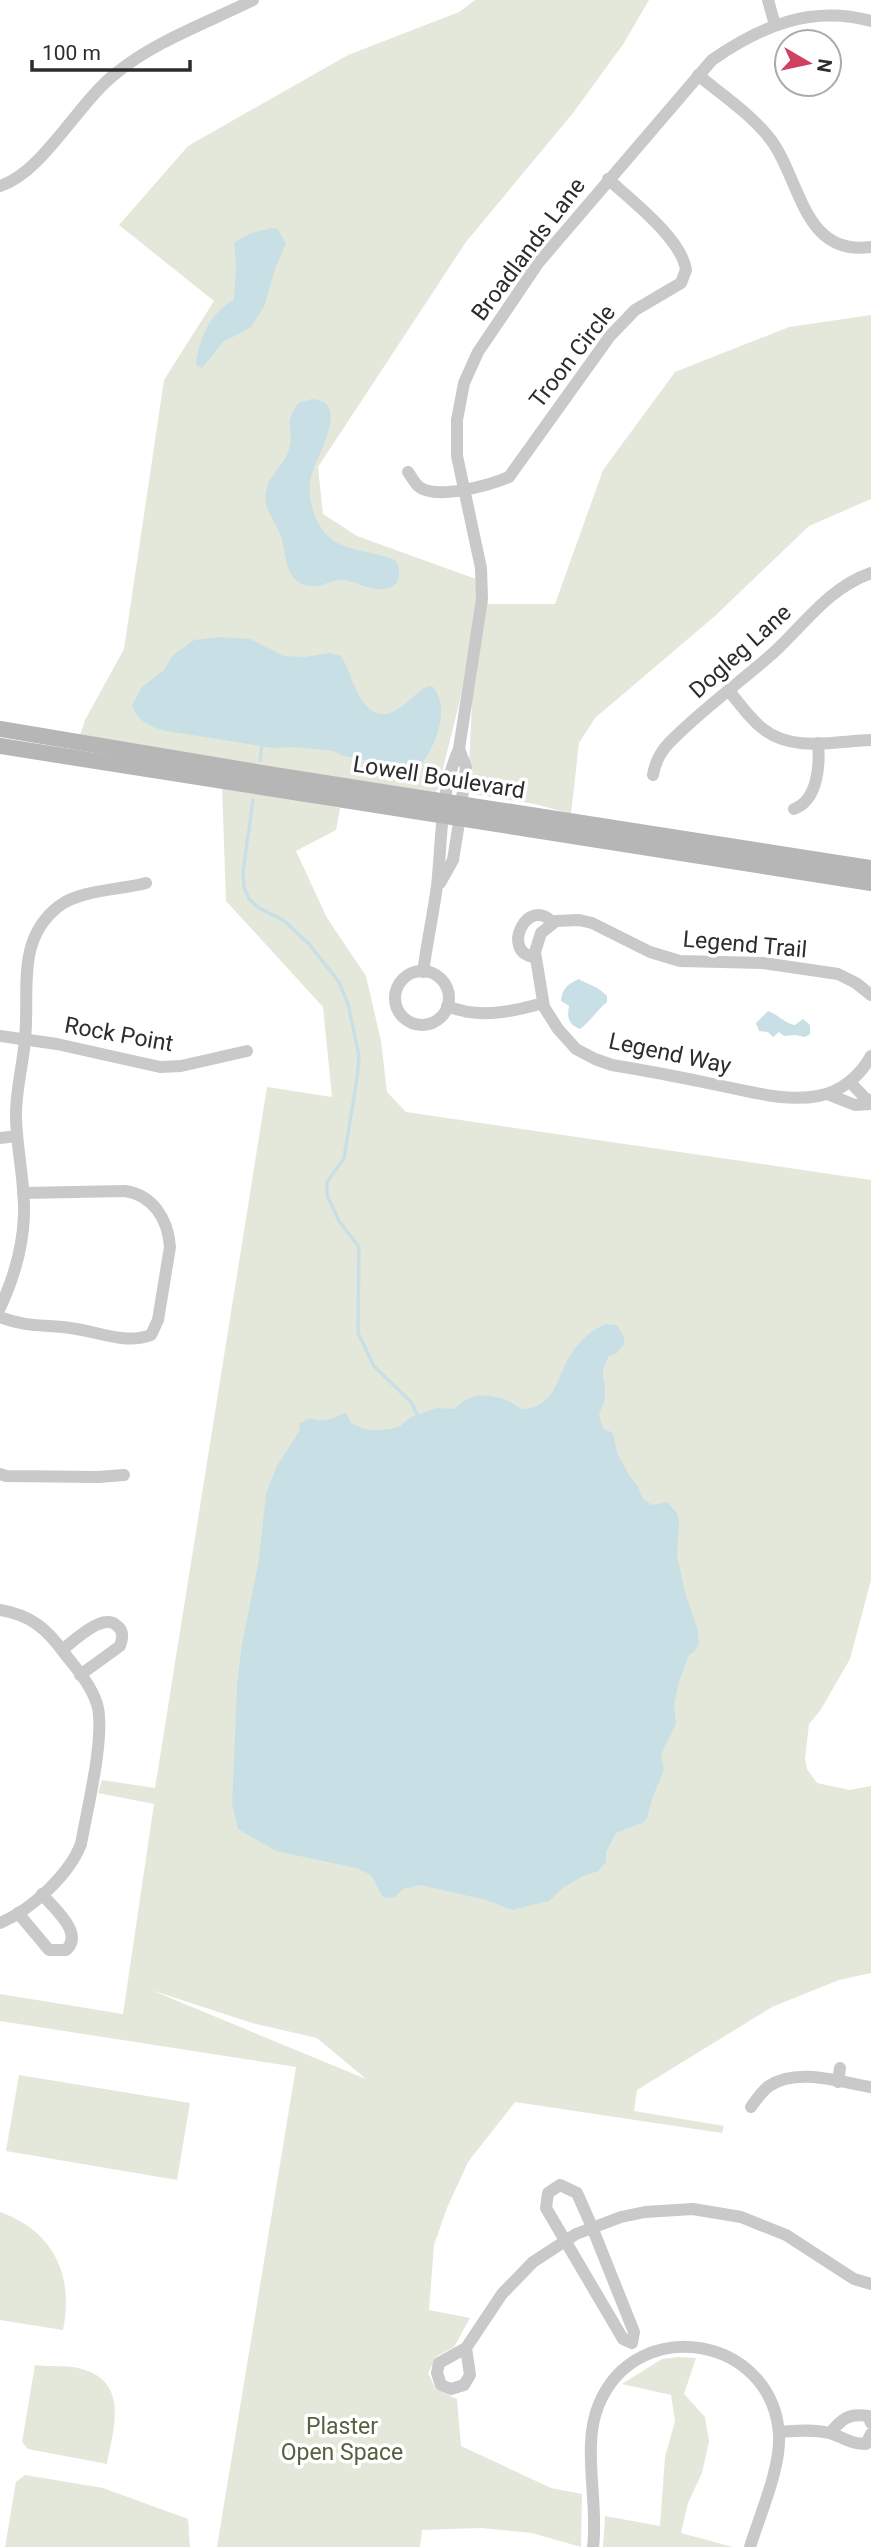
<svg xmlns="http://www.w3.org/2000/svg" width="871" height="2547" font-family="Roboto,sans-serif">
	<rect width="100%" height="100%" fill="#fff"/>
	<!-- green -->
	<g fill="#e4e8db" fill-rule="evenodd">
		<polygon points="475,0 649,0 624,43 573,113 466,242 318,467 323,514 357,536 476,579 476,606 460,700 438,789 435,792 79,738 85,720 124,649 164,380 214,301 119,225 188,146 348,55 459,12"/>
		<polygon points="871,315 871,499 809,526 715,616 595,718 579,743 571,814 535,804 472,794 468,786 472,703 486,604 555,604 603,470 675,372 789,327"/>
		<path d="M 222,786 L 340,808 L 336,830 L 296,851 L 327,918 L 366,976 L 381,1041 L 387,1092 L 406,1112 L 871,1180 L 871,1580 L 850,1659 L 820,1711 L 809,1724 L 805,1759 L 807,1769 L 817,1783 L 850,1790 L 871,1786 L 871,1973 L 839,1980 L 772,2007 L 637,2090 L 634,2111 L 724,2126 L 722,2133 L 515,2102 L 468,2162 L 447,2208 L 434,2245 L 429,2310 L 470,2318 L 454,2347 L 437,2356 L 428,2373 L 436,2389 L 457,2399 L 461,2446 L 551,2488 L 582,2494 L 581,2547 L 532,2533 L 481,2528 L 422,2530 L 420,2547 L 217,2547 L 296,2067 L 0,2021 L 0,1994 L 123,2014 L 154,1804 L 98,1793 L 102,1780 L 155,1788 L 267,1087 L 332,1097 L 323,1007 L 226,901 ZM 151,1990 L 252,2023 L 317,2038 L 366,2079 Z"/>
		<polygon points="19,2075 190,2103 177,2180 6,2151"/>
		<path d="M 0,2212 C 54,2231 74,2276 63,2330 L 0,2320 Z"/>
		<polygon points="678,2357 696,2358 684,2394 705,2417 709,2441 702,2473 688,2503 681,2533 733,2547 603,2547 605,2516 660,2526 665,2457 675,2421 671,2395 622,2384 662,2359"/>
		<path d="M 35,2365 C 49,2367 64,2365 78,2368 C 130,2380 114,2427 107,2464 L 28,2449 L 22,2442 Z"/>
		<polygon points="25,2475 103,2488 188,2519 190,2547 5,2547 16,2482"/>
	</g>
	<!-- water -->
	<g fill="#c9dfe6">
		<path d="M 272,228 L 278,229 L 286,244 L 275,269 L 264,307 L 250,328 L 223,342 L 202,368 L 196,365 C 199,339 210,312 234,300 L 236,266 L 234,242 L 251,233 Z"/>
		<path d="M 312,399 C 353,401 315,458 311,477 C 307,496 313,519 325,533 C 342,553 373,550 395,560 C 403,571 400,588 385,589 C 370,591 358,582 343,580 C 332,579 323,587 312,586 C 282,585 288,551 279,531 C 273,519 262,506 266,491 C 269,475 285,464 289,449 C 295,429 282,426 298,403 Z"/>
		<path d="M 218,637 L 250,639 L 284,656 L 304,657 L 330,653 L 341,656 C 353,674 361,725 392,712 C 404,707 414,695 424,688 L 429,686 L 433,687 C 452,708 434,753 416,770 L 344,756 L 333,751 L 294,747 L 274,748 L 167,731 C 151,728 137,721 132,705 L 142,687 L 164,670 L 172,656 L 194,640 Z"/>
		<path d="M 579,979 C 592,987 595,984 607,996 L 607,1002 C 596,1011 591,1021 580,1029 C 568,1024 567,1018 569,1006 L 561,1001 C 562,988 568,984 579,979 Z"/>
		<path d="M 768,1011 C 779,1015 784,1023 795,1025 L 803,1019 L 810,1025 L 810,1034 L 805,1037 L 795,1035 L 784,1036 L 779,1032 L 773,1037 L 768,1032 L 759,1031 L 756,1023 Z"/>
		<path d="M 607,1324 L 617,1325 L 624,1337 L 624,1344 L 617,1353 L 609,1356 C 597,1380 607,1377 605,1396 C 603,1414 594,1408 604,1429 L 613,1433 L 617,1452 L 629,1475 L 638,1487 L 643,1499 L 652,1505 L 667,1502 L 677,1513 L 679,1522 L 677,1555 L 686,1596 L 697,1627 L 699,1643 L 695,1651 L 689,1655 L 679,1682 L 674,1705 L 676,1724 L 661,1754 L 664,1770 L 652,1799 L 647,1818 L 642,1823 L 616,1833 L 606,1852 L 606,1862 L 598,1871 L 581,1877 L 563,1888 L 549,1901 L 512,1910 L 486,1900 L 420,1885 L 403,1889 L 395,1897 L 388,1898 L 382,1896 L 371,1875 L 356,1868 L 276,1851 L 238,1829 L 232,1804 L 237,1686 L 242,1644 L 259,1559 L 266,1493 L 277,1466 L 300,1430 L 299,1424 L 310,1418 C 323,1423 335,1418 346,1412 L 351,1423 L 364,1429 L 376,1430 L 391,1429 L 400,1426 L 411,1417 L 437,1408 L 454,1409 C 469,1392 489,1393 509,1401 C 513,1403 518,1408 523,1409 C 529,1410 539,1405 543,1402 C 555,1394 559,1376 565,1365 C 573,1348 589,1329 607,1324 Z"/>
	</g>
	<g fill="none" stroke-linecap="round" stroke-linejoin="round">
		<!-- stream -->
		<g stroke="#c9dfe6" stroke-width="3.5">
			<polyline points="260,760 262,746"/>
			<polyline points="253,800 243,872 244,887 249,899 259,908 283,920 309,944 339,982 348,1004 359,1056 357,1079 344,1158 327,1182 327,1195 339,1221 359,1247 358,1333 374,1366 411,1402 418,1416"/>
		</g>
		<!-- minor -->
		<g stroke="#c9c9c9" stroke-width="12">
			<polyline points="768,0 775,25"/>
			<path d="M 698,75 C 721,94 748,112 767,135 C 801,174 800,257 871,247"/>
			<path d="M 0,186 C 43,172 77,104 115,74 C 155,41 207,23 253,0"/>
			<path d="M 408,472 C 411,476 414,482 418,486 C 435,501 490,485 509,477 L 610,336 L 635,310 L 681,283 L 686,270 C 682,239 630,199 608,179"/>
			<path d="M 729,691 C 740,704 749,718 762,728 C 792,753 836,741 871,740"/>
			<path d="M 653,775 C 655,763 661,751 670,742 C 701,710 738,684 772,654 C 804,625 828,588 871,573"/>
			<path d="M 794,809 C 818,800 820,765 818,743"/>
			<polyline points="440,883 453,860 458,829 466,767 459,749"/>
			<path d="M 535,957 C 499,953 528,894 553,923"/>
			<circle cx="422" cy="998" r="27"/>
			<path d="M 423,972 C 427,943 433,915 437,886 C 442,841 440,790 459,749 L 482,599 L 481,568 L 457,456 L 457,420 L 464,383 L 478,352 L 539,262 L 712,60 C 761,26 811,5 871,21"/>
			<path d="M 871,995 L 856,983 L 838,974 L 763,963 L 680,961 L 650,952 L 592,923 L 579,920 L 556,921 L 541,933 L 535,952 L 544,1007 L 558,1029 L 576,1049 L 595,1059 L 612,1065 C 649,1071 685,1078 722,1086 C 753,1092 786,1102 818,1096 C 841,1092 860,1076 871,1056"/>
			<path d="M 447,1006 C 478,1019 512,1012 543,1003"/>
			<polyline points="0,1036 57,1044 160,1067 181,1066 247,1051"/>
			<polyline points="850,1082 865,1098 871,1101"/>
			<polyline points="827,1094 855,1105 871,1104"/>
			<polyline points="0,1138 17,1136"/>
			<path d="M 0,1308 C 13,1280 23,1246 24,1215 C 25,1183 17,1151 16,1119 C 15,1092 23,1066 25,1039 C 30,991 15,940 59,906 C 80,890 120,890 146,883"/>
			<path d="M 0,1317 C 29,1328 42,1324 70,1328 C 97,1331 125,1345 151,1335 L 158,1320 L 170,1247 C 168,1219 153,1195 125,1191 L 23,1193"/>
			<polyline points="0,1474 6,1476 98,1477 124,1475"/>
			<path d="M 0,1610 C 31,1615 47,1629 65,1654 C 77,1669 91,1685 97,1704 C 106,1734 87,1810 81,1844 C 69,1875 31,1910 0,1923"/>
			<path d="M 62,1650 C 74,1641 102,1613 116,1625 C 124,1630 123,1638 120,1646 L 80,1675"/>
			<path d="M 18,1913 L 49,1950 L 66,1950 C 85,1933 53,1908 42,1894"/>
			<polyline points="838,2082 840,2068"/>
			<path d="M 751,2107 C 756,2100 762,2091 769,2086 C 797,2067 840,2082 871,2087"/>
			<polygon points="560,2185 577,2193 592,2227 634,2332 632,2343 623,2339 546,2208 548,2193"/>
			<polyline points="466,2348 470,2375 464,2385 451,2389 441,2385 437,2373 439,2363 466,2348 502,2294 533,2262 576,2234 621,2217 645,2212 693,2209 741,2217 786,2235 854,2279 871,2284"/>
			<path d="M 779,2432 C 795,2431 813,2429 829,2433 C 844,2437 849,2444 866,2444 L 871,2434"/>
			<path d="M 830,2433 C 842,2419 848,2413 868,2416 L 871,2423"/>
			<path d="M 593,2547 C 599,2502 581,2446 599,2404 C 637,2313 772,2336 779,2434 C 781,2468 760,2514 750,2547"/>
		</g>
		<!-- secondary -->
		<g stroke="#b6b6b6" stroke-width="16">
			<polyline points="0,729 274,775 871,868"/>
			<polyline points="0,746 871,883"/>
		</g>
	</g>
	<g text-anchor="middle" stroke-width="7" stroke-linejoin="round" paint-order="stroke">
		<!-- street labels -->
		<g font-size="23" fill="#2c2c2c" stroke="#fff">
			<text transform="translate(528 249) rotate(-53)" y="8">Broadlands Lane</text>
			<text transform="translate(572 356) rotate(-52)" y="8">Troon Circle</text>
			<text transform="translate(740 651) rotate(-42)" y="8">Dogleg Lane</text>
			<text transform="translate(439 777) rotate(9)" y="8">Lowell Boulevard</text>
			<text transform="translate(745 944) rotate(5)" y="8">Legend Trail</text>
			<text transform="translate(119 1034) rotate(10)" y="8">Rock Point</text>
			<text transform="translate(670 1053) rotate(12)" y="8">Legend Way</text>
		</g>
		<!-- park labels -->
		<g font-size="23" fill="#55613f" stroke="#fff">
			<text x="342" y="2434">Plaster<tspan x="342" dy="26">Open Space</tspan></text>
		</g>
	</g>
	<!-- north arrow -->
	<g transform="translate(808 63) rotate(99)"><circle r="33" fill="#ffffff" stroke="#ababab" stroke-width="2"/>
	<path d="M0-5L12 26L0 18L-12 26Z" fill="#cf4163"/>
	<text y="-10" font-size="19" font-weight="bold" text-anchor="middle" fill="#2c2c2c">N</text>
	</g>
	<!-- scale -->
	<path d="M32 60v10h158v-10" fill="none" stroke="#2c2c2c" stroke-width="3.5"/>
	<text x="42" y="60" font-size="21" fill="#2c2c2c" stroke="#ffffff" stroke-width="5" paint-order="stroke">100 m</text>
</svg>
